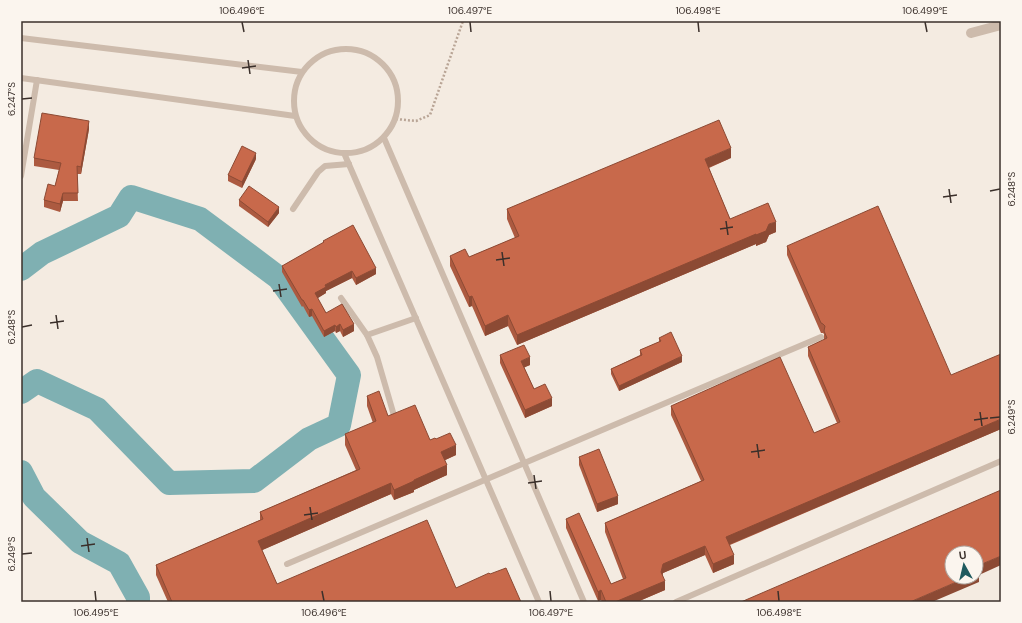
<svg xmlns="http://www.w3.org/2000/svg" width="1022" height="623" font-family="'DM Sans',sans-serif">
	<rect width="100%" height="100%" fill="#f4ebe1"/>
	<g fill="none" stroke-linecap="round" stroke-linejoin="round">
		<!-- river -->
		<g stroke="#7fb0b2" stroke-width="24">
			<polyline points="21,269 42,253 119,216 131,197 200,219 279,278 349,375 339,425 309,439 254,481 169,483 97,409 37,381 21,392"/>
			<polyline points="21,472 34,497 80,542 119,563 138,597 138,602"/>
		</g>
		<!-- path -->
		<polyline stroke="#b9a596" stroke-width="2.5" stroke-dasharray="2 2" stroke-linecap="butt" points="396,119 416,121 430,115 463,21"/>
		<!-- service -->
		<g stroke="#cdbbac" stroke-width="6">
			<polyline points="21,38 302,72"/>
			<circle cx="346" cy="101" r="52"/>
			<polyline points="21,78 295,116"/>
			<polyline points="384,138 584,602"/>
			<polyline points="344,153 539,602"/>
			<polyline points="21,176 37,80"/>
			<polyline points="293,209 318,172 325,166 349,164"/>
			<polyline points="341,298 367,335 377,357 395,419"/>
			<polyline points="367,335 416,318"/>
			<polyline points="287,564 821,337"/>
			<polyline points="676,602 1001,461"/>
		</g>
		<!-- minor -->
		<polyline stroke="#cdbbac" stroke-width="10" points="971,33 1001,25"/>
	</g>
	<!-- wall -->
	<g fill="#ac5a40">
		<polygon points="89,129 81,174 77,174 78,201 63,201 60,212 44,207 44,200 55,186 59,170 34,166 34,158"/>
		<polygon points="731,158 709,168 730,219 776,232 769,235 766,242 756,246 756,244 517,345 508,326 485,336 472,306 469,307 450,266 450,256 469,257 515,238 507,219 507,209"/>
		<polygon points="256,159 242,188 228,181 228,175"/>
		<polygon points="239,200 279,213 268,227 239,206"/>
		<polygon points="323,241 376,274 356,285 352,278 326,291 326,293 317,298 326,313 354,331 343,337 340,331 336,333 335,331 324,337 312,316 309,317 303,306 302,307 282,272 282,266 323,243"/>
		<polygon points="787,246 951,375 1001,429 730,545 734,564 713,573 705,555 663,573 662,576 665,590 637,602 602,602 601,600 598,601 566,528 566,519 611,584 623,579 605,532 605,523 701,481 671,415 671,406 814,433 837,423 808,356 808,347 824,340 824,334 823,333 821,333 787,255"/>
		<polygon points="659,338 682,362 619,391 611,374 611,369 640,355 640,350 659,342"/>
		<polygon points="500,355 530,365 524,367 534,389 552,406 525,418 500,363"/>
		<polygon points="367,396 388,416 430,440 436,439 456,455 445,460 447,475 414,490 414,492 394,500 391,494 262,550 277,584 456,588 490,574 521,602 168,602 156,575 156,565 260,520 260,512 356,470 345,445 345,434 373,423 367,406"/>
		<polygon points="579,457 618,504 597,512 579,465"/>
	</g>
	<!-- shaded-wall -->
	<g fill="#8c4a34">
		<polygon points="89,121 89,129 81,174 81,167"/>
		<polygon points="731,148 731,158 705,169 705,159"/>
		<polygon points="256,153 256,159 242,188 242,182"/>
		<polygon points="63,193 63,201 60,212 60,204"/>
		<polygon points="279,207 279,213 268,227 268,222"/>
		<polygon points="776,222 776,232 769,235 766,242 756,246 756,235 769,224"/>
		<polygon points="756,234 756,244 517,345 517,335"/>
		<polygon points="376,268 376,274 356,285 356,278"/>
		<polygon points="352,271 352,278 326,291 326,293 315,300 315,293 325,285"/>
		<polygon points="472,296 472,306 469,307 469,297"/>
		<polygon points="312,309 312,316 309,317 309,310"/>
		<polygon points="508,315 508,326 485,336 485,326"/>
		<polygon points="340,324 340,331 336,333 336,327"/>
		<polygon points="354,324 354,331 343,337 343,330"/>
		<polygon points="335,325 335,331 324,337 324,331"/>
		<polygon points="682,356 682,362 619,391 619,386"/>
		<polygon points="530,357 530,365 521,369 521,361"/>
		<polygon points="552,398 552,406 525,418 525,410"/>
		<polygon points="1001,419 1001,429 726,546 726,537"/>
		<polygon points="456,445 456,455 441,462 441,452"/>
		<polygon points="447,465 447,475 414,490 414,492 394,500 394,490 414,480"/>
		<polygon points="391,483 391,494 258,552 258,541"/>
		<polygon points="618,496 618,504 597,512 597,504"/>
		<polygon points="705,546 705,555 663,573 661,581 661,572 663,564"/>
		<polygon points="734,555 734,564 713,573 713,564"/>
		<polygon points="1001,556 1001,565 979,575 979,582 932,602 910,602 968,577 976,577 977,566"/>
		<polygon points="665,581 665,590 637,602 615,602"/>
		<polygon points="601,590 601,600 598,601 598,592"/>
	</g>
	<!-- building -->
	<g fill="#c8694b" stroke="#8c4a34">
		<polygon points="42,113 89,121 81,167 77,166 78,193 63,193 60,204 44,200 48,184 55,186 61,163 34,158"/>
		<polygon points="719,120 731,148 705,159 730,219 768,203 776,222 769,224 766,231 756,235 756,234 517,335 508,315 485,326 472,296 469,297 450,256 465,249 469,257 519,236 507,209"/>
		<polygon points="242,146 256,153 242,182 228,175"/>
		<polygon points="249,186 279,207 268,222 239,200"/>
		<polygon points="878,206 951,375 1001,354 1001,419 726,537 734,555 713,564 705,546 663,564 661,572 665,581 615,602 606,602 601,590 598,592 566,519 579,513 611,584 626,578 605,523 704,480 671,406 780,357 814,433 840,422 808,347 827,338 824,331 825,326 823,324 821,323 787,246"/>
		<polygon points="353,225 376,268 356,278 352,271 325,285 326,287 315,293 326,313 342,304 354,324 343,330 340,324 336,327 335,325 324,331 312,309 309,310 303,300 302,300 282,266 324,242 323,241"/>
		<polygon points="671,332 682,356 619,386 611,369 642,355 640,350 661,341 659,338"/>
		<polygon points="524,345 530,357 521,361 534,389 545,384 552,398 525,410 500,355"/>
		<polygon points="379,391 388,416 415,405 430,440 435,438 436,439 450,433 456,445 441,452 447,465 414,480 414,481 394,490 391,483 258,541 277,584 427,520 456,588 489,573 490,574 506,568 521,602 172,602 156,565 263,519 260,512 360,469 345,434 376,421 367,396"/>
		<polygon points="599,449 618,496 597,504 579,457"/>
		<polygon points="1001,490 1001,556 977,566 979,572 976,574 976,553 952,553 952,577 968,577 910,602 741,602"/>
	</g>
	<!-- ticks -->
	<path fill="none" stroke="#3b302b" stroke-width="1.5" d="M 242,22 L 244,32M 470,22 L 471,32M 698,22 L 699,32M 925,22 L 927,32M 248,60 L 250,74M 242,68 L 256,66M 22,99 L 32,98M 949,189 L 951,203M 990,191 L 1000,189M 943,197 L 957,195M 726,221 L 728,235M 720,229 L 733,227M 502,252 L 504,266M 496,260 L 510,258M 279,284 L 281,297M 273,291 L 287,289M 56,315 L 58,329M 50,323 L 64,321M 22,327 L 32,325M 980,412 L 982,426M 990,418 L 1000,417M 974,420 L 988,418M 757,444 L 759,458M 751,452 L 765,450M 534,475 L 536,489M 528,483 L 542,481M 310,507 L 312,520M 304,515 L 318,513M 87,538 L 89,552M 81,546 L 95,544M 22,554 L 32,553M 95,591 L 96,601M 322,591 L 324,601M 550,591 L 551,601M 778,591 L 779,601"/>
	<!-- border -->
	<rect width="1022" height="623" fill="none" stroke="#fbf5ee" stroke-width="44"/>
	<!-- north arrow -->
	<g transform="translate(964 565) rotate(352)"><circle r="19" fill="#fbf5ee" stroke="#aea6a0"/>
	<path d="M0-3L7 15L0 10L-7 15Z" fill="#1f5a5e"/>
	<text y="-6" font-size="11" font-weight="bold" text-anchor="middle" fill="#3b302b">U</text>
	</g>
	<rect x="22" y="22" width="978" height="579" fill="none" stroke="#3b302b" stroke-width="1.5"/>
	<g font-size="10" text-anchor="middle" fill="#3b302b">
		<text x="242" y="14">106.496°E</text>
		<text x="470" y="14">106.497°E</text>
		<text x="698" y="14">106.498°E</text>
		<text x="925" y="14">106.499°E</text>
		<text transform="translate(11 99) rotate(-90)" y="4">6.247°S</text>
		<text transform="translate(1011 189) rotate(-90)" y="4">6.248°S</text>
		<text transform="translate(11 327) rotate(-90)" y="4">6.248°S</text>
		<text transform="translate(1011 417) rotate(-90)" y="4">6.249°S</text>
		<text transform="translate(11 554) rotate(-90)" y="4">6.249°S</text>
		<text x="96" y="616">106.495°E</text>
		<text x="324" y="616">106.496°E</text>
		<text x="551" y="616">106.497°E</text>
		<text x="779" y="616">106.498°E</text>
	</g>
</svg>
